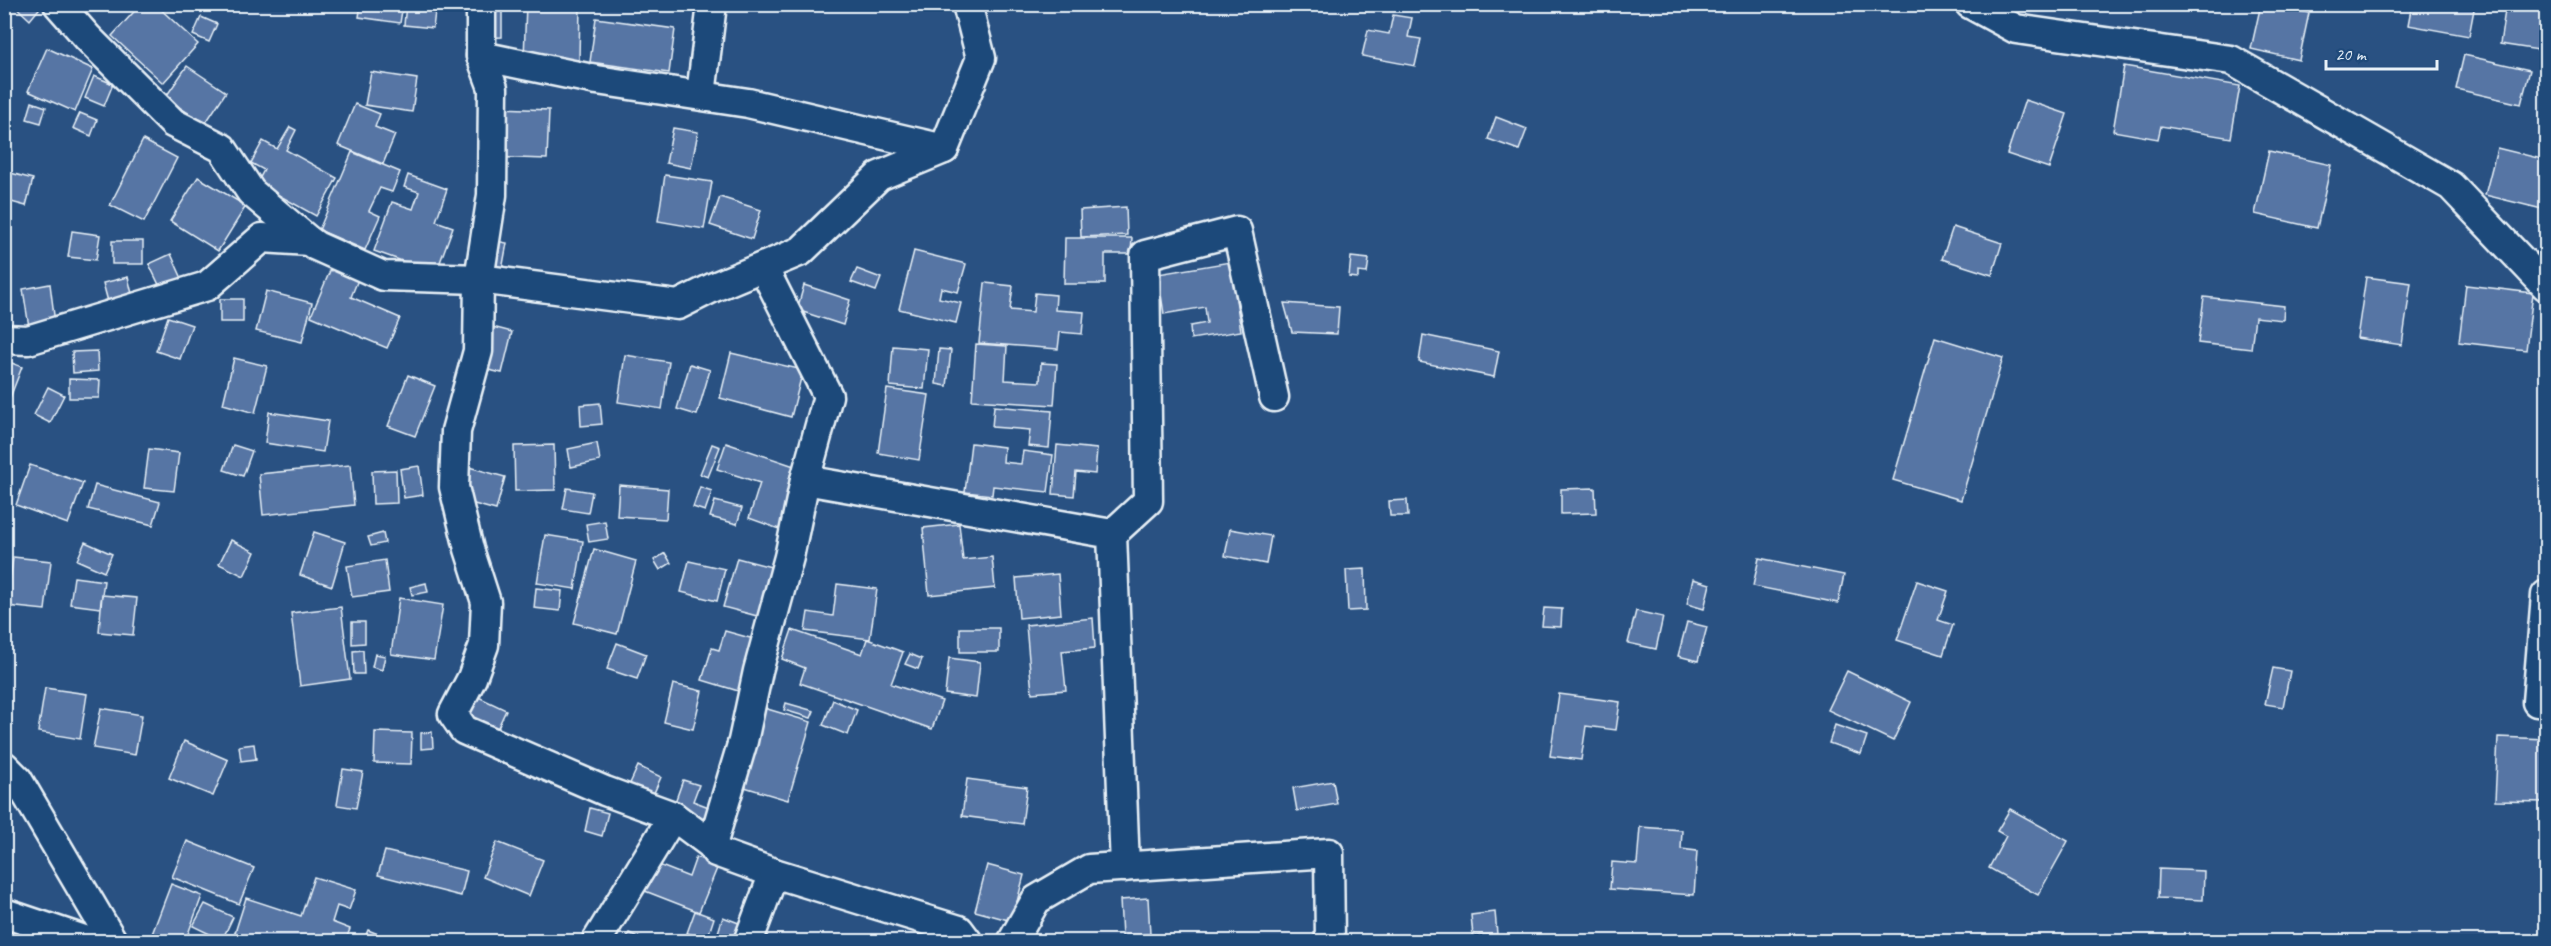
<svg xmlns="http://www.w3.org/2000/svg" width="2551" height="946" font-family="Caveat,sans-serif">
	<rect width="100%" height="100%" fill="#295182"/>
	<filter id="ink" filterUnits="userSpaceOnUse"><feTurbulence type="fractalNoise" baseFrequency=".0167" numOctaves="2"/><feDisplacementMap in="SourceGraphic" scale="12" xChannelSelector="R" yChannelSelector="G"/><feConvolveMatrix kernelMatrix="1 2 1 2 8 2 1 2 1" color-interpolation-filters="sRGB"/></filter>
	<g filter="url(#ink)">
		<!-- building -->
		<g fill="#5674a4" stroke="#e8f1f8" stroke-width="1.5">
			<polygon points="13,4 43,4 30,20"/>
			<polygon points="141,4 155,4 198,44 163,83 112,36"/>
			<polygon points="361,4 403,4 400,23 359,17"/>
			<polygon points="406,4 436,4 433,28 404,25"/>
			<polygon points="481,4 502,4 502,37 481,38"/>
			<polygon points="526,4 580,4 579,60 524,59"/>
			<polygon points="2261,4 2309,13 2299,60 2251,49"/>
			<polygon points="2412,4 2475,4 2469,36 2408,25"/>
			<polygon points="2506,4 2546,4 2545,51 2500,44"/>
			<polygon points="1393,15 1412,18 1408,37 1421,39 1415,66 1362,56 1368,30 1389,34"/>
			<polygon points="201,17 217,24 209,42 193,35"/>
			<polygon points="596,18 675,29 669,73 590,62"/>
			<polygon points="47,48 93,69 75,112 28,91"/>
			<polygon points="2464,55 2530,70 2521,104 2456,89"/>
			<polygon points="187,66 226,92 205,124 165,98"/>
			<polygon points="2124,66 2240,86 2231,138 2161,126 2158,139 2113,131"/>
			<polygon points="371,72 417,79 412,112 365,105"/>
			<polygon points="94,76 113,84 104,106 85,98"/>
			<polygon points="2025,100 2067,114 2049,168 2007,154"/>
			<polygon points="32,102 46,107 41,123 27,119"/>
			<polygon points="355,104 380,114 375,127 395,135 383,164 338,145"/>
			<polygon points="498,108 549,110 547,159 485,157"/>
			<polygon points="80,113 97,120 91,136 73,128"/>
			<polygon points="1496,117 1527,129 1519,150 1488,139"/>
			<polygon points="290,127 296,130 286,150 337,178 316,216 257,183 264,170 251,163 263,141 277,149"/>
			<polygon points="673,128 698,132 691,168 666,163"/>
			<polygon points="143,140 177,158 144,222 110,205"/>
			<polygon points="2497,148 2546,160 2546,210 2485,195"/>
			<polygon points="2269,151 2331,165 2317,228 2255,214"/>
			<polygon points="352,152 400,172 392,192 380,188 369,211 380,216 365,250 319,230"/>
			<polygon points="7,172 33,179 26,206 4,200 4,182"/>
			<polygon points="408,175 447,189 436,221 453,227 436,273 374,251 392,202 413,209 419,192 404,187"/>
			<polygon points="665,175 712,182 704,229 658,221"/>
			<polygon points="198,177 246,206 218,251 170,221"/>
			<polygon points="720,197 761,210 752,239 710,225"/>
			<polygon points="1126,207 1127,235 1081,237 1080,210"/>
			<polygon points="1953,227 2002,243 1992,275 1942,259"/>
			<polygon points="72,231 100,235 96,260 68,257"/>
			<polygon points="1065,238 1132,238 1131,254 1105,254 1105,284 1064,284"/>
			<polygon points="490,240 507,243 499,286"/>
			<rect x="112" y="241" width="31" height="23"/>
			<polygon points="914,251 966,264 958,292 941,288 939,298 961,303 956,323 899,309"/>
			<polygon points="171,254 184,283 163,293 149,264"/>
			<polygon points="1351,257 1369,259 1367,273 1358,272 1358,278 1349,277"/>
			<polygon points="1230,262 1241,331 1191,339 1190,326 1207,323 1205,307 1164,314 1158,274"/>
			<polygon points="332,266 359,277 351,297 400,318 387,348 311,316"/>
			<polygon points="857,269 881,278 876,291 851,282"/>
			<polygon points="128,277 134,302 110,309 103,283"/>
			<polygon points="2366,277 2411,283 2402,345 2357,338"/>
			<polygon points="985,283 1013,286 1010,310 1033,312 1035,293 1056,295 1055,310 1084,312 1082,334 1060,332 1058,349 979,343"/>
			<polygon points="50,284 55,323 29,327 23,289"/>
			<polygon points="804,285 850,300 843,325 797,310"/>
			<polygon points="2466,285 2533,293 2526,350 2459,342"/>
			<polygon points="266,291 312,303 302,342 256,331"/>
			<polygon points="2204,297 2284,306 2283,320 2255,317 2251,349 2198,343"/>
			<rect x="220" y="299" width="23" height="23"/>
			<polygon points="1284,303 1339,307 1337,334 1292,332"/>
			<polygon points="168,317 192,325 180,359 156,351"/>
			<polygon points="481,324 512,332 502,373 471,366"/>
			<polygon points="1423,335 1499,351 1494,377 1419,362"/>
			<polygon points="1935,337 2003,358 1961,500 1893,480"/>
			<polygon points="976,344 1007,346 1005,380 1040,382 1041,363 1057,364 1054,405 972,400"/>
			<polygon points="893,346 928,349 924,389 890,386"/>
			<polygon points="939,349 951,350 947,386 936,384"/>
			<polygon points="97,351 98,371 73,373 72,352"/>
			<polygon points="731,353 803,370 791,417 720,398"/>
			<polygon points="625,355 669,362 662,409 618,402"/>
			<polygon points="234,358 267,366 255,413 223,404"/>
			<polygon points="4,360 22,367 4,413"/>
			<polygon points="690,364 710,370 697,415 677,409"/>
			<polygon points="408,375 435,386 415,436 388,426"/>
			<polygon points="69,379 100,380 99,398 69,398"/>
			<polygon points="48,387 64,395 50,423 34,415"/>
			<polygon points="887,389 929,395 919,460 878,453"/>
			<polygon points="600,403 602,424 581,426 580,405"/>
			<polygon points="994,406 1052,411 1049,448 1028,446 1030,430 992,427"/>
			<polygon points="269,412 328,421 323,452 265,443"/>
			<polygon points="597,443 600,461 571,467 568,449"/>
			<polygon points="726,443 800,468 779,529 749,518 760,483 717,469"/>
			<polygon points="971,443 1004,447 1003,462 1021,464 1023,451 1053,455 1048,492 993,486 992,495 965,492"/>
			<polygon points="712,444 720,447 708,477 700,474"/>
			<polygon points="233,445 252,451 243,476 224,470"/>
			<polygon points="554,445 555,490 515,491 514,446"/>
			<polygon points="1057,445 1097,449 1095,474 1076,472 1074,496 1053,494"/>
			<polygon points="149,449 179,453 174,491 144,488"/>
			<polygon points="30,465 83,483 68,524 16,505"/>
			<polygon points="350,465 354,505 263,515 259,474"/>
			<polygon points="419,466 423,495 404,498 400,469"/>
			<polygon points="465,466 505,477 496,510 456,499"/>
			<polygon points="396,470 397,503 373,504 372,471"/>
			<polygon points="95,485 160,502 153,525 88,509"/>
			<polygon points="619,485 668,489 666,519 617,516"/>
			<polygon points="700,487 712,491 705,511 693,507"/>
			<polygon points="567,488 592,492 588,513 563,509"/>
			<polygon points="1595,488 1596,513 1561,514 1561,489"/>
			<polygon points="1407,500 1408,516 1390,516 1389,501"/>
			<polygon points="715,501 742,508 737,524 710,517"/>
			<polygon points="605,521 608,539 589,542 586,524"/>
			<polygon points="959,524 963,560 992,557 995,588 929,595 923,528"/>
			<polygon points="1230,529 1271,536 1266,564 1225,556"/>
			<polygon points="314,532 345,542 332,586 300,575"/>
			<polygon points="383,533 385,543 371,546 368,537"/>
			<polygon points="545,535 583,541 575,589 537,583"/>
			<polygon points="231,540 255,552 244,576 219,564"/>
			<polygon points="85,542 112,554 104,572 77,560"/>
			<polygon points="594,549 636,561 617,634 574,623"/>
			<polygon points="665,553 671,563 660,570 654,560"/>
			<polygon points="13,557 51,561 45,610 7,606"/>
			<polygon points="737,558 775,568 761,617 723,607"/>
			<polygon points="1759,558 1844,575 1838,603 1753,586"/>
			<polygon points="385,560 389,592 352,597 347,566"/>
			<polygon points="689,561 725,569 717,601 681,592"/>
			<polygon points="1365,569 1366,610 1348,611 1346,570"/>
			<polygon points="1058,574 1061,614 1019,618 1016,578"/>
			<polygon points="74,577 104,581 100,608 70,604"/>
			<polygon points="1693,579 1710,584 1704,609 1687,604"/>
			<polygon points="1917,581 1948,591 1938,620 1953,625 1943,655 1897,640"/>
			<polygon points="426,583 428,592 412,595 410,587"/>
			<polygon points="837,584 877,589 870,639 805,631 808,612 833,616"/>
			<polygon points="536,588 562,591 560,611 534,608"/>
			<polygon points="102,595 137,598 133,635 99,632"/>
			<polygon points="399,598 443,605 434,660 391,654"/>
			<polygon points="341,607 350,679 300,686 291,613"/>
			<polygon points="1544,608 1562,609 1561,627 1542,626"/>
			<polygon points="1636,611 1663,617 1656,649 1628,643"/>
			<polygon points="1093,618 1095,648 1062,651 1066,690 1032,693 1026,625"/>
			<polygon points="352,622 365,622 365,643 352,644"/>
			<polygon points="1687,622 1707,627 1698,661 1678,656"/>
			<rect x="960" y="628" width="39" height="24"/>
			<polygon points="792,630 862,654 867,639 903,652 891,684 942,701 932,729 800,683 805,668 782,659"/>
			<polygon points="725,631 761,641 745,693 702,680 712,648 719,650"/>
			<polygon points="617,643 646,654 637,679 607,669"/>
			<polygon points="363,650 364,674 354,674 353,651"/>
			<polygon points="375,654 385,656 382,670 372,667"/>
			<polygon points="910,654 922,659 918,669 905,664"/>
			<polygon points="949,658 980,662 976,698 945,694"/>
			<polygon points="2273,668 2290,671 2283,707 2265,704"/>
			<polygon points="1847,671 1911,702 1893,741 1828,710"/>
			<polygon points="673,684 702,691 693,729 664,722"/>
			<polygon points="45,688 87,694 80,739 38,732"/>
			<polygon points="470,693 506,710 492,740 456,723"/>
			<polygon points="1559,694 1620,702 1616,730 1586,726 1581,760 1550,756"/>
			<polygon points="833,700 857,710 848,735 823,725"/>
			<polygon points="786,703 814,711 811,718 784,710"/>
			<polygon points="101,708 142,715 135,755 93,748"/>
			<polygon points="764,708 811,722 788,800 741,786"/>
			<polygon points="1835,725 1867,736 1861,754 1829,743"/>
			<polygon points="375,732 412,733 411,764 374,763"/>
			<polygon points="432,732 433,748 421,749 421,733"/>
			<polygon points="2498,737 2546,739 2546,802 2495,801"/>
			<polygon points="184,741 228,760 213,796 169,778"/>
			<polygon points="254,744 256,759 241,761 239,746"/>
			<polygon points="638,766 661,777 646,811 622,801"/>
			<polygon points="343,769 363,772 356,808 337,805"/>
			<polygon points="967,779 1027,787 1022,824 962,816"/>
			<polygon points="683,780 699,785 693,801 714,809 707,829 670,816"/>
			<polygon points="1333,781 1337,804 1297,811 1293,788"/>
			<polygon points="590,808 608,813 602,836 585,831"/>
			<polygon points="2010,809 2068,841 2038,895 1989,868 2006,836 1997,831"/>
			<polygon points="1640,827 1682,830 1681,849 1697,851 1694,895 1610,889 1612,862 1637,864"/>
			<polygon points="187,841 254,868 239,904 172,877"/>
			<polygon points="497,842 543,860 529,896 483,877"/>
			<polygon points="385,851 467,871 461,896 378,875"/>
			<polygon points="696,857 718,866 699,912 645,891 656,864 689,877"/>
			<polygon points="987,865 1024,875 1012,921 975,911"/>
			<polygon points="2159,869 2204,871 2203,900 2158,898"/>
			<polygon points="314,877 356,890 349,910 337,906 332,922 350,929 345,942 232,942 246,898 301,916"/>
			<polygon points="171,884 202,896 185,942 149,942"/>
			<polygon points="1148,898 1150,934 1122,936 1120,900"/>
			<polygon points="205,904 233,917 222,940 193,926"/>
			<polygon points="695,911 714,918 707,939 687,933"/>
			<polygon points="1495,912 1497,934 1473,936 1471,915"/>
			<polygon points="723,917 744,925 738,942 715,942"/>
			<polygon points="4,928 20,932 18,942 4,942"/>
			<polygon points="368,930 398,942 363,942"/>
			<polygon points="629,933 649,942 625,942"/>
		</g>
		<g fill="none" stroke-linecap="round" stroke-linejoin="round">
			<!-- minor casing -->
			<g stroke="#e8f1f8" stroke-width="33">
				<g id="minor">
					<polyline points="58,4 88,38 173,123 222,148 251,192 309,241 316,246 383,276 479,279 678,305 714,287 801,251 879,176 944,149 981,58 967,4"/>
					<polyline points="481,4 481,56 493,88 492,195 479,279 478,351 456,431 454,487 469,549 486,602 484,645 472,678 453,714 464,730 605,791 673,816"/>
					<polyline points="1970,4 2016,29 2231,60 2451,186 2546,286"/>
					<polyline points="481,56 597,80 748,103 944,149"/>
					<polyline points="701,95 712,4"/>
					<polyline points="4,339 28,340 207,286 262,238 309,241"/>
					<polyline points="805,480 1112,534 1125,867"/>
					<polyline points="1112,534 1148,501 1145,255 1237,231 1274,397"/>
					<polyline points="2537,702 2546,595"/>
					<polyline points="4,766 18,780 113,942"/>
					<polyline points="712,845 716,852 774,873 748,942"/>
					<polyline points="774,873 959,930 968,942"/>
					<polyline points="4,913 90,942"/>
					<polyline points="596,942 673,816 712,845 743,741 758,671 789,557 805,480 828,396 763,267"/>
					<polyline points="1012,942 1036,900 1089,869 1329,853 1330,942"/>
				</g>
			</g>
			<!-- minor -->
			<use href="#minor" stroke="#1f4a7a" stroke-width="28"/>
		</g>
	</g>
	<!-- margin -->
	<rect width="2551" height="946" fill="none" stroke="#1f4a7a" stroke-width="24"/>
	<rect x="12" y="12" width="2527" height="922" fill="none" stroke="#e8f1f8" stroke-width="2" filter="url(#ink)"/>
	<!-- scale -->
	<path d="M2326 60v9h111v-9" fill="none" stroke="#e8f1f8" stroke-width="3"/>
	<text x="2335" y="60" font-size="18" fill="#e8f1f8" stroke="#1f4a7a" stroke-width="4.5" paint-order="stroke">20 m</text>
</svg>
